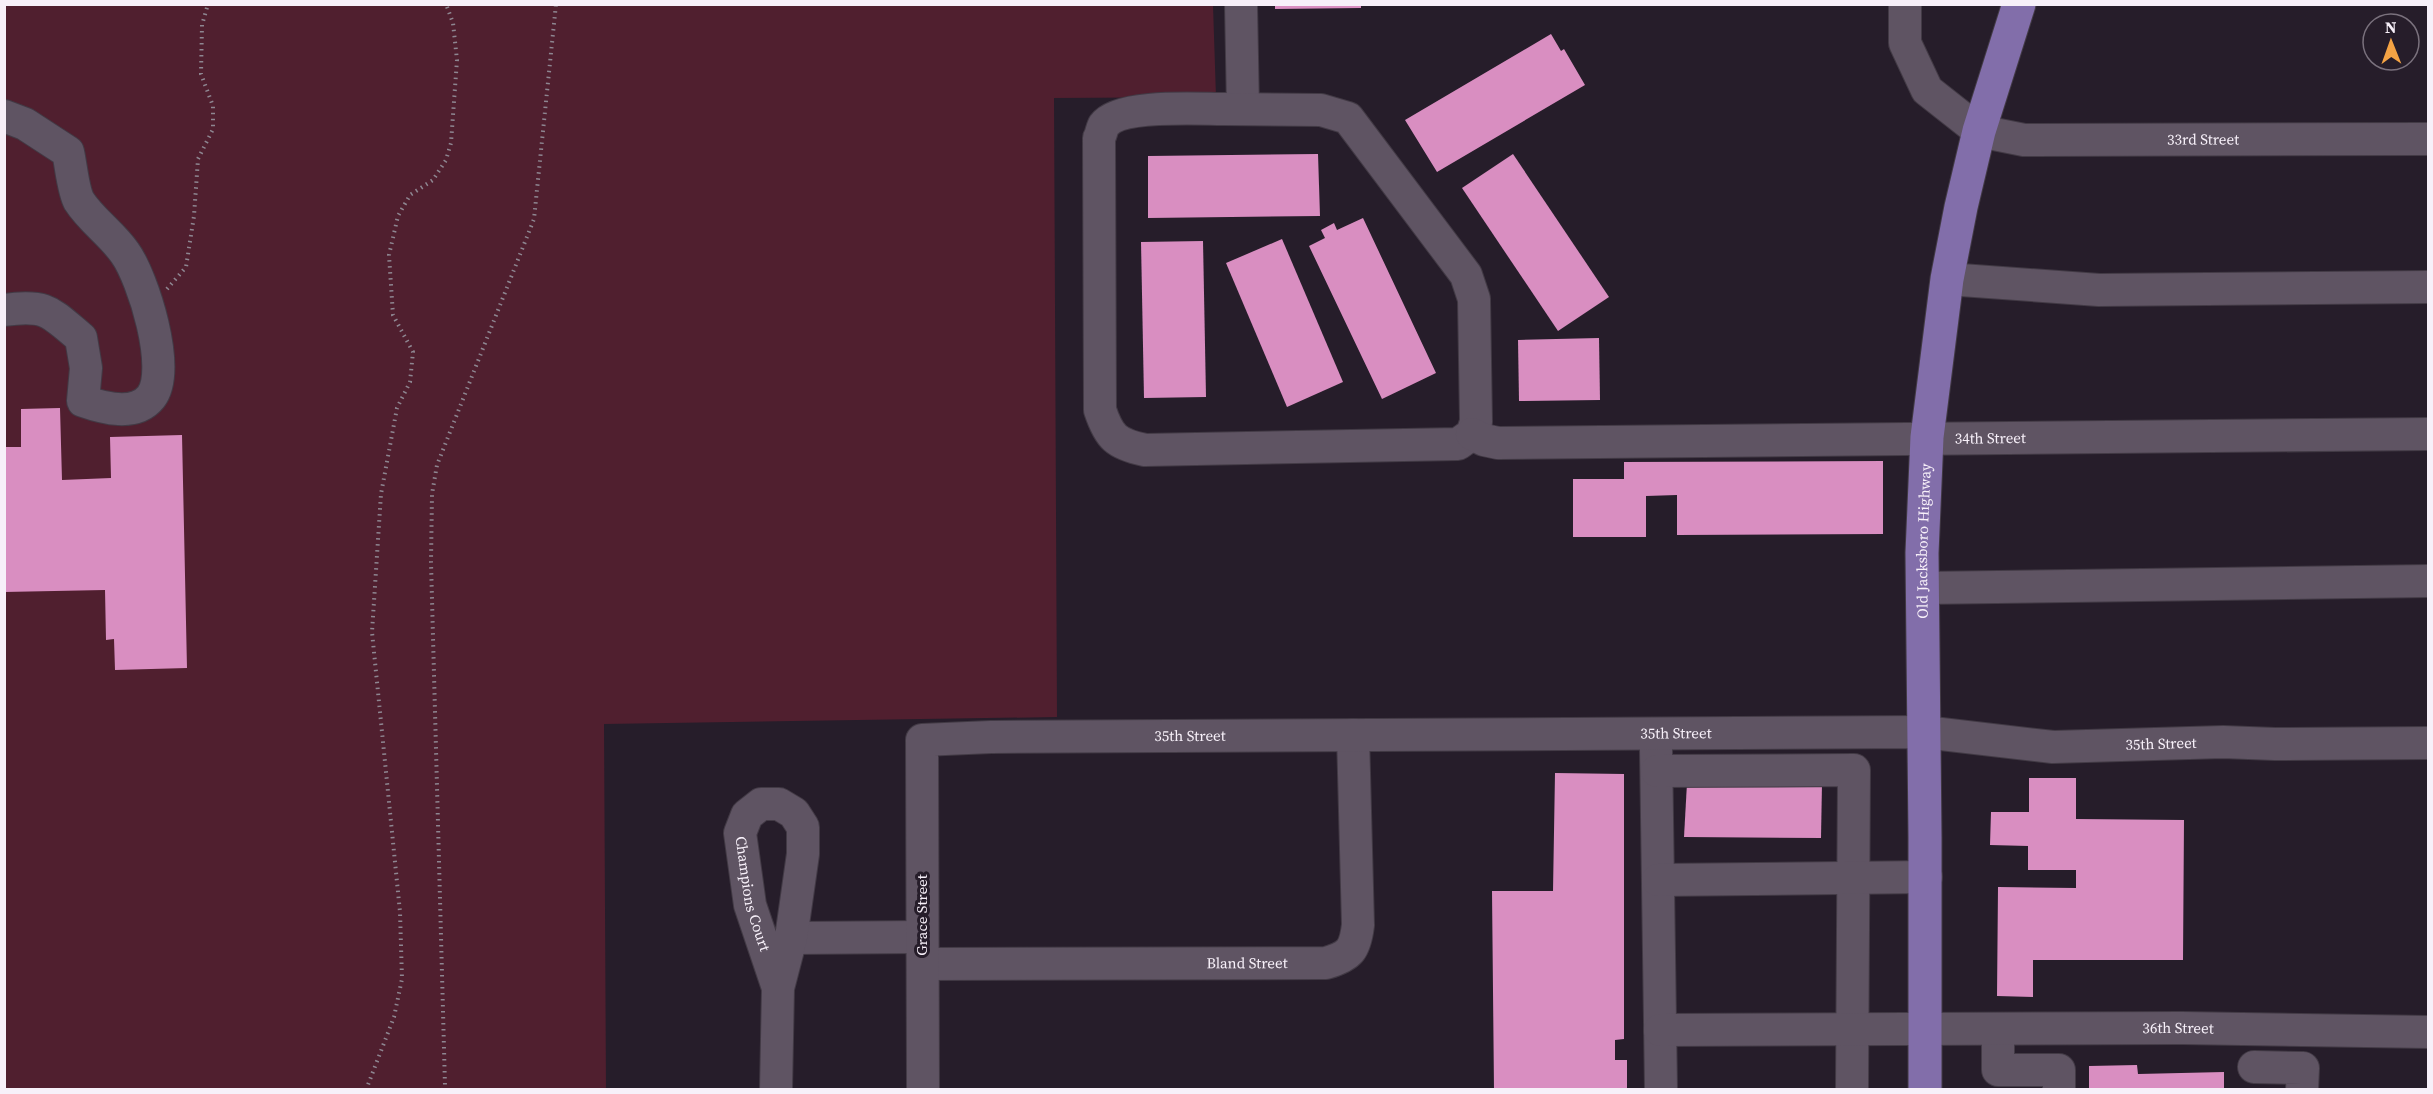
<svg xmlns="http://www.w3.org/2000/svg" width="2433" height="1094" font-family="'Source Serif 4',serif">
	<rect width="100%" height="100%" fill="#261d2a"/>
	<!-- green -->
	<polygon fill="#501f2f" points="5,5 1213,5 1216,97 1054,98 1057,717 604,724 606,1089 5,1090"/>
	<!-- building -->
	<g fill="#d98ec1">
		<polygon points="1275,4 1361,4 1361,8 1275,9"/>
		<polygon points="1551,34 1561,51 1564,49 1585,85 1437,172 1405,120"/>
		<polygon points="1318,154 1320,216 1148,218 1148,156"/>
		<polygon points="1513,154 1609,297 1558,331 1462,188"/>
		<polygon points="1363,218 1436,373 1382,399 1309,246 1325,238 1321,230 1334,223 1337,230"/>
		<polygon points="1282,239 1343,382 1287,407 1226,263"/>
		<polygon points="1203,241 1206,397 1144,398 1141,242"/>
		<polygon points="1599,338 1600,400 1519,401 1518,340"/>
		<polygon points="60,408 62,480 111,478 110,437 182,435 187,668 115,670 114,639 106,640 105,590 4,592 4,447 21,447 21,409"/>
		<polygon points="1883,461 1883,534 1677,535 1677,495 1646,496 1646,537 1573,537 1573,479 1624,479 1624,462"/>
		<polygon points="1555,773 1624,774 1624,1039 1615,1040 1615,1060 1627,1060 1627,1090 1494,1090 1492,891 1553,891"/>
		<polygon points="2029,778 2076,778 2076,819 2184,820 2183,960 2033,960 2033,997 1997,996 1998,887 2076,888 2076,870 2028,870 2028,846 1990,845 1991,812 2029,812"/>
		<polygon points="1687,783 1822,783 1821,838 1684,837"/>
		<polygon points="2137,1065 2138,1074 2224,1072 2224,1090 2089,1090 2089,1066"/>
	</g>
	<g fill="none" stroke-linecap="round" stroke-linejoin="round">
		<!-- minor casing -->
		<g stroke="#423a45" stroke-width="34">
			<g id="minor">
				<polyline points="1241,4 1243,109"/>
				<path id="s1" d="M 1905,4 L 1905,43 L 1927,90 L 1979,131 L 2024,140 L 2428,139"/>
				<path d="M 1222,109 L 1321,110 L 1348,118 L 1466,275 L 1474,299 L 1476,422 L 1472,434 L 1458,444 L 1145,450 C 1116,444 1109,437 1100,410 L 1099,138 C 1101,135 1102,128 1104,125 C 1119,104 1197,109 1222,109 Z"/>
				<path d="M 4,116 L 25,124 L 68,152 C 71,165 73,190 79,201 C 91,220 112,234 125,253 C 143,278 172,370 151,397 C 135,417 103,408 83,401 L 86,368 L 81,338 C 50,312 47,304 4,310"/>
				<polyline points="1947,279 2099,290 2428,287"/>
				<path id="s2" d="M 1472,434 L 1484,440 L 1498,443 L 2428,434"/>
				<polyline points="1922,588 2428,581"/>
				<polyline points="1656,749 1661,1090"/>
				<polyline points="1657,771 1854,770 1852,1090"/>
				<polyline points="1658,880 1926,877"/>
				<polyline points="791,938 922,937"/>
				<path id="s3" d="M 923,964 L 1326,963 C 1350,956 1355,950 1358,925 L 1353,735"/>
				<polyline points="1998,1029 1998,1070 2059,1070 2059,1090"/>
				<path id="s4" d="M 1660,1030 L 2182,1028 L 2428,1032"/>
				<polyline points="2254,1067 2303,1068 2302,1090"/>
				<path id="s5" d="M 776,1090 L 778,988 L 791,938 L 803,854 L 803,827 L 794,813 L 779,804 L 761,804 L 747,815 L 740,833 L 750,905 L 778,988"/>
				<path id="s6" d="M 923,1090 L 922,740 L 991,737 L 1924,732 L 2053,747 L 2223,742 L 2275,744 L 2428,743"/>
			</g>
		</g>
		<!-- major casing -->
		<g stroke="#423a45" stroke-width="35">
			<g id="major">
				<path id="s7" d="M 1925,1090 L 1925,837 L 1922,553 L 1927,437 L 1947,279 L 1961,207 L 1979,131 L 2019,4"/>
			</g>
		</g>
		<!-- path -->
		<g stroke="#8e8691" stroke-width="4" stroke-dasharray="1.5 4.5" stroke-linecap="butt">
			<polyline points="167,289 186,267 194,216 198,159 213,129 213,106 201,74 202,25 208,4"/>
			<polyline points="366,1090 394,1017 402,979 400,912 372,632 381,494 397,408 410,382 413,352 393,315 389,255 398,216 410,195 433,180 446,160 451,143 457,60 453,23 446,4"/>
			<polyline points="443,1090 445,1086 431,562 432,494 437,465 534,219 556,4"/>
		</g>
		<!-- minor -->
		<use href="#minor" stroke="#5f5463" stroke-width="32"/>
		<!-- major -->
		<use href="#major" stroke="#826eaa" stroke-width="33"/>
	</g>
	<g text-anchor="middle" stroke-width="6" stroke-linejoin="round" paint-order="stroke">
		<!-- street labels -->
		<g font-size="15" fill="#f7f0f9" stroke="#261d2a">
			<text dy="5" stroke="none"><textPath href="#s1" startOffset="382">33rd Street</textPath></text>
			<text dy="5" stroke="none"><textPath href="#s2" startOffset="520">34th Street</textPath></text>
			<text dy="5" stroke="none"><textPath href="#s7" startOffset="549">Old Jacksboro Highway</textPath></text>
			<text dy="5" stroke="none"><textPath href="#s6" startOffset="1104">35th Street</textPath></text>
			<text dy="5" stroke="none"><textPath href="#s6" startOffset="618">35th Street</textPath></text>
			<text dy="5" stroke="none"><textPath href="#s6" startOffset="1590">35th Street</textPath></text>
			<text dy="5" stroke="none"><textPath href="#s5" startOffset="417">Champions Court</textPath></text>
			<text transform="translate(922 915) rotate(-90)" y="5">Grace Street</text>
			<text dy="5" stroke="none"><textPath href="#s3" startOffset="324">Bland Street</textPath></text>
			<text dy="5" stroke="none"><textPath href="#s4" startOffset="518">36th Street</textPath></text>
		</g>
	</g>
	<!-- border -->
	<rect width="2433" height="1094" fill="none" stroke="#f7f0f9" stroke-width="12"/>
	<!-- north arrow -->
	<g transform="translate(2391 42) rotate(359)"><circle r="28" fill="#261d2a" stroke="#7a717d" stroke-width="1.5"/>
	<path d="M0-4.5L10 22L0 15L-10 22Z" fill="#f4a344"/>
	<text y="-9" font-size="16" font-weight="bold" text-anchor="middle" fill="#f7f0f9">N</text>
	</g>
</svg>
